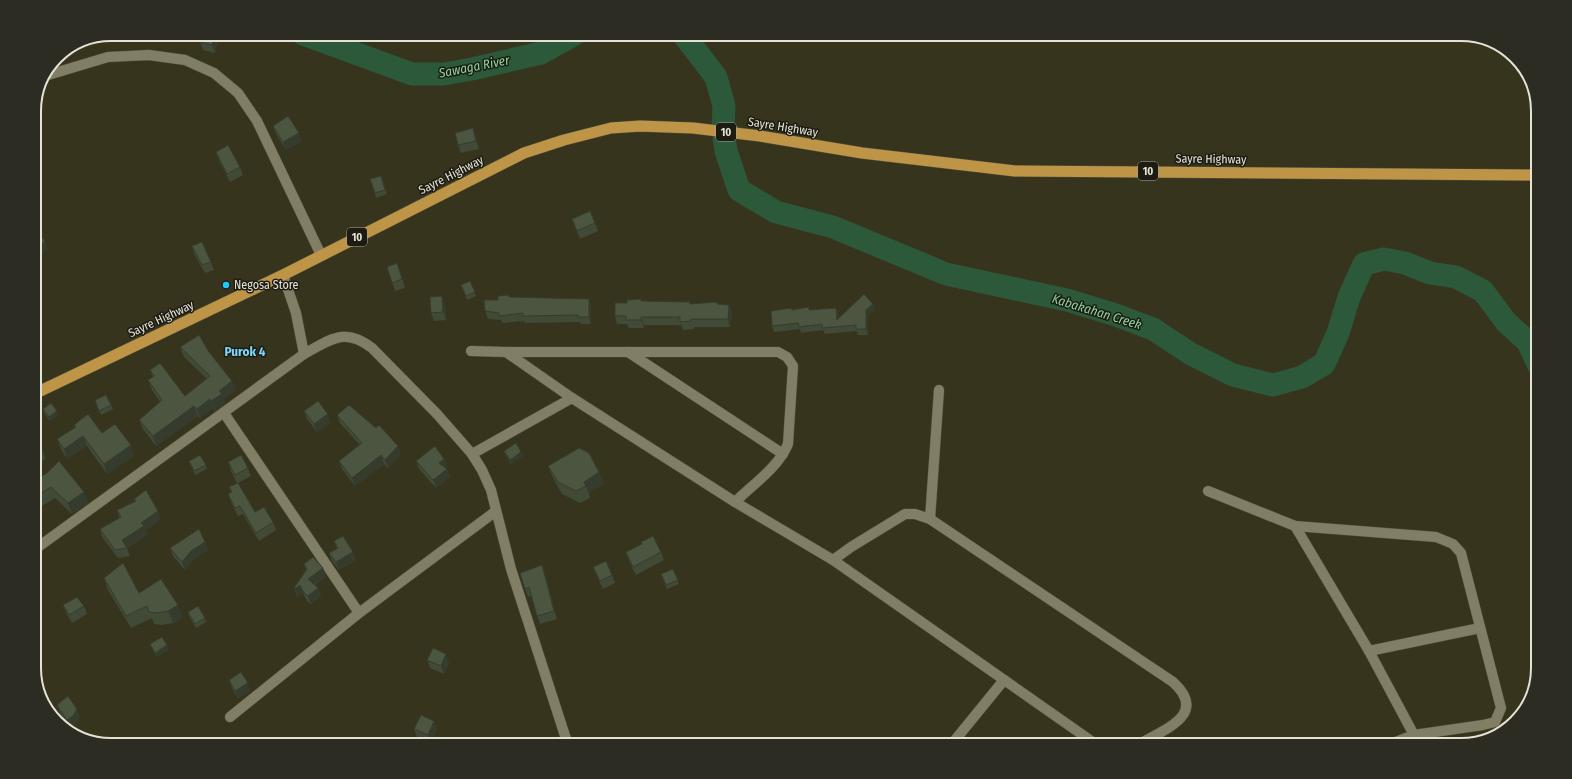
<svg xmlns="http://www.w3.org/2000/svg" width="1572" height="779" font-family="'Fira Sans Condensed',sans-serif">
	<rect width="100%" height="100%" fill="#37341e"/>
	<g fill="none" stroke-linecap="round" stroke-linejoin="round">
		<!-- river -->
		<g stroke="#2c5939" stroke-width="23">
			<polyline points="303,34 412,74 444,74 472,69 541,53 575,34"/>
			<polyline points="683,34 716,77 724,106 723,129 726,151 739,190 776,212 833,227 946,274 1067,300 1116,315 1153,329 1191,354 1233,375 1273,385 1302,377 1324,364 1338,333 1349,297 1364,264 1384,259 1405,263 1430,273 1456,277 1483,291 1506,322 1528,342 1538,364"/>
		</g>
		<!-- minor casing -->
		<g stroke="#514f3d" stroke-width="11">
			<g id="minor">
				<polyline points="471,351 506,352 572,398 472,454"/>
				<path d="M 506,352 L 778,352 L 787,357 L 793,366 L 788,444 C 778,468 753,484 735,502"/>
				<polyline points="628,352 783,454"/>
				<polyline points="572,398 735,502 833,560"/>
				<polyline points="224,413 359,613"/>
				<polyline points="1208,491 1295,526 1436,537 1453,544 1461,553 1501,708 1495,722 1483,725 1414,735 1388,745"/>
				<polyline points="930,519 939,390"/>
				<polyline points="1295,526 1369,651 1414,735"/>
				<polyline points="34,550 304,354"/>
				<polyline points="1369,651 1480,628"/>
				<polyline points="230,717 359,613 496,511"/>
				<polyline points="951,745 1004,680"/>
				<path d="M 1097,745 L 833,560 L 851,547 L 905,514 L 915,514 L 930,519 L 1173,682 C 1209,715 1164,729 1138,745"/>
			</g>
		</g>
		<!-- tertiary casing -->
		<g stroke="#514f3d" stroke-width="11">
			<g id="tertiary">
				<polyline points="48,75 108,57 149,55 185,60 214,73 238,93 257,121 321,255"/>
				<path d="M 283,275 L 296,313 L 304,354 C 331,339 345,327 372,348 L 437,414 L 472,454 L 482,470 L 491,490 L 511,569 L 568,745"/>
			</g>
		</g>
		<!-- trunk casing -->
		<g stroke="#514f3d" stroke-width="12">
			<polyline id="trunk" points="34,394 283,275 524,153 564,140 611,128 640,126 693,128 760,136 862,153 1015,171 1538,175"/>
		</g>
		<!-- minor -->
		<use href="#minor" stroke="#807e65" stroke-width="10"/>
		<!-- tertiary -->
		<use href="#tertiary" stroke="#807e65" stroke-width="10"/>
		<!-- trunk -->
		<use href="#trunk" stroke="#be9446" stroke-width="11"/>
	</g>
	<!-- wall -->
	<g fill="#414937">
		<polygon points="202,34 220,34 220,36 215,53 203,50 200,42"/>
		<polygon points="273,126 302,141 286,150 276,134"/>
		<polygon points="476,136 479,149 461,153 458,145"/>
		<polygon points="216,152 240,167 243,175 230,182 219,160"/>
		<polygon points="381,176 387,194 376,198 370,179"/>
		<polygon points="572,219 595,223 598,231 580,239"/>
		<polygon points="192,246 211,262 214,270 205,273 194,254"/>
		<polygon points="397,263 405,288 395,291 387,267"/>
		<polygon points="470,281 476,296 467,300 461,285"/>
		<polygon points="509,295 510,297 591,306 591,324 581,324 580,322 525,323 524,321 502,323 501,320 488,319 485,311 498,300"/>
		<polygon points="642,301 691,304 718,304 729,305 732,313 730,327 694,327 694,329 683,330 681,325 644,325 644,328 629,328 627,324 617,324 615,316 627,303"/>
		<polygon points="445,304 446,320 434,321 431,313"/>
		<polygon points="836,308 838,314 839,318 875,309 868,316 868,335 858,335 857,331 825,334 823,330 801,333 800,329 774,332 772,326 792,310 810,310"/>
		<polygon points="180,347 209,352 232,381 236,390 224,399 225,403 215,411 213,408 200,418 198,416 156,446 143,429 139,420 160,402 152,390 148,380 153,377 150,370 185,396 207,379 184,357"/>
		<polygon points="95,400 111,405 113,409 101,415"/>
		<polygon points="43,409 58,415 50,421 44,413"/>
		<polygon points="304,411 331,422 317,432 307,419"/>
		<polygon points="337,415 401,454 388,468 384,464 355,486 342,469 339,461 360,445 340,423"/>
		<polygon points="74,425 102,433 134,456 107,474 87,446 67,459 61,449 57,439 75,428"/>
		<polygon points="34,437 43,452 45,459 34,466"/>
		<polygon points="504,451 521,452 523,456 511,464 506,455"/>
		<polygon points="444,459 447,467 446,468 447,469 450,477 436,488 419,469 416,461"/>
		<polygon points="189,461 206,465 207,469 195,475"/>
		<polygon points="228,462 248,468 251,476 238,483 255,512 273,522 276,530 259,541 243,514 238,516 231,502 228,494 231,493 229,487 237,483 231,471"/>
		<polygon points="548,466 599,472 604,483 589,493 590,498 580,503 562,494 553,478"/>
		<polygon points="34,481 84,492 88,503 72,514 55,498 37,509 34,504"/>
		<polygon points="134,499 161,519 146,530 147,534 127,548 130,556 118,558 102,537 100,529 119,518 117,510 135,501"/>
		<polygon points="334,541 356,560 339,570 332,561 329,553 337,549"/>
		<polygon points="205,542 208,550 194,559 185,570 173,556 170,548"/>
		<polygon points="642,544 661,552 664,560 636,575 629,561 626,552"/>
		<polygon points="304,564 323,568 326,576 315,585 318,588 321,596 311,604 307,601 303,593 298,597 297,596 294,588 306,570"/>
		<polygon points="593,567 612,575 615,583 603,589"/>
		<polygon points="673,569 679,584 667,589 661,574"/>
		<polygon points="520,573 545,573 557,619 540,624 531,596 528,597"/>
		<polygon points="104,578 139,593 183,617 173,623 162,625 154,624 152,618 131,628 108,590"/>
		<polygon points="63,605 84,606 87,614 72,623 66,613"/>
		<polygon points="188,612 205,618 206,622 196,628 189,616"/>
		<polygon points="150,644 169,649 157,657 152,648"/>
		<polygon points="427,660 449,662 444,674 430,668"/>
		<polygon points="229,680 250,691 238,699 232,688"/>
		<polygon points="57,705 80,717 76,724 70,728 60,713"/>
		<polygon points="434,721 437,729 431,743 417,737 414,729"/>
	</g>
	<!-- shaded-wall -->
	<g fill="#353c2d">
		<polygon points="216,34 220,34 220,36 215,53 212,45"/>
		<polygon points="473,128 476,136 479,149 476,141"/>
		<polygon points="299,133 302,141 286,150 283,142"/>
		<polygon points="45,241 48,249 40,255 43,262 34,269 34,259 36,249"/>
		<polygon points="442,296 445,304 446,320 443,312"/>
		<polygon points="589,299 591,306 591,324 589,317"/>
		<polygon points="873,304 875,309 868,316 868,335 866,329 866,310"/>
		<polygon points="729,305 732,313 730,327 728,319"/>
		<polygon points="836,308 838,314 839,326 837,320"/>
		<polygon points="641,317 644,325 644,328 641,320"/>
		<polygon points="232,381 236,390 224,399 225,403 215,411 211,401 219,391"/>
		<polygon points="210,399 213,408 200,418 197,409"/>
		<polygon points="194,406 198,416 156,446 153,436"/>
		<polygon points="57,411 58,415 50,421 49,417"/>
		<polygon points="328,414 331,422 317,432 314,424"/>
		<polygon points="83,436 87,446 67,459 64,449"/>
		<polygon points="131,445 134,456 107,474 104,464"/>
		<polygon points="398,446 401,454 388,468 385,460"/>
		<polygon points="521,452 523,456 511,464 510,460"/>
		<polygon points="381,455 384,464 355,486 352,478"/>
		<polygon points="444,459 447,467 442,471 439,463"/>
		<polygon points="447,469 450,477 436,488 433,480"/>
		<polygon points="599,472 604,483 589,493 584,482"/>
		<polygon points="84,492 88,503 72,514 68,503"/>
		<polygon points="158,511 161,519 146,530 147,534 126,548 122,540 141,523"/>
		<polygon points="205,542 208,550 194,559 185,570 182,562 191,551"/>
		<polygon points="353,552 356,560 339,570 336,562"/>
		<polygon points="542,565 545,573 557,619 554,611"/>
		<polygon points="323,568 326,576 311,587 308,579"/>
		<polygon points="300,585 303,593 298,597 295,589"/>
		<polygon points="318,588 321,596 311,604 308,596"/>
		<polygon points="178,605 183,617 173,623 168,611"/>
		<polygon points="167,645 169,649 157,657 155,653"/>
		<polygon points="446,654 449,662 444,674 441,666"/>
		<polygon points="248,683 250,691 238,699 235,691"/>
		<polygon points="77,709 80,717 76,724 70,728 67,720"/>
		<polygon points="434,721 437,729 431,743 428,735"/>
	</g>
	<!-- building -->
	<g fill="#4c5540" stroke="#353c2d">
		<polygon points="202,34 216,34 212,45 200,42"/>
		<polygon points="288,116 299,133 283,142 273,126"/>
		<polygon points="473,128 476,141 458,145 455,133"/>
		<polygon points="228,145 240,167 227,174 216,152"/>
		<polygon points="381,176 385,190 375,193 370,179"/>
		<polygon points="590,211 595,223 577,231 572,219"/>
		<polygon points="40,234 45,241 36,249 40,254 34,259 34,239"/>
		<polygon points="202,242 211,262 202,265 192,246"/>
		<polygon points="397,263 402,279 392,283 387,267"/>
		<polygon points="470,281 475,292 466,296 461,285"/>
		<polygon points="864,294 873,304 866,310 866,329 856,329 856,325 822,328 822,324 799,327 798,323 772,326 771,311 791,308 792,310 809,307 809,310 836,308 837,320"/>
		<polygon points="509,295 509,297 589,299 589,317 578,317 578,315 523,316 523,313 499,316 499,313 485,311 484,300 498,300 498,296"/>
		<polygon points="442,296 443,312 431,313 430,297"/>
		<polygon points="641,299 641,301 690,302 690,304 717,302 717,304 729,305 728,319 691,319 691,321 680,322 680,317 641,317 641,320 626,320 626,316 615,316 615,303 627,303 627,300"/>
		<polygon points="199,335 209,352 232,381 219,391 222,394 211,401 210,399 197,409 194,406 153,436 139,420 162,400 148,380 154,376 150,370 160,363 185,396 210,376 180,347"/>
		<polygon points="106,395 111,405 99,411 95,400"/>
		<polygon points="318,401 328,414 314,424 304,411"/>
		<polygon points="51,403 57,411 49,417 43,409"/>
		<polygon points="349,405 376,428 379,425 398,446 385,460 381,455 352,478 339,461 362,443 337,415"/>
		<polygon points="88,414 102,433 115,424 131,445 104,464 83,436 64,449 57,439 76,427 74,425"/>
		<polygon points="34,437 43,452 34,457"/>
		<polygon points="516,443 521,452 510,460 504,451"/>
		<polygon points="435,446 444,459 439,463 447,469 433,480 416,461"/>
		<polygon points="579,448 589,453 599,472 584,482 586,486 576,491 558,482 548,466"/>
		<polygon points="200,455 206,465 194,471 189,461"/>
		<polygon points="241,455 248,468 235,475 228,462"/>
		<polygon points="59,461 84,492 68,503 51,487 34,497 34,481 47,473"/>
		<polygon points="238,483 255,512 264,507 273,522 256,533 240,506 235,508 228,494 232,492 229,487"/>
		<polygon points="146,490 158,511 141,523 144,526 122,540 127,548 115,550 100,529 121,517 117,510 136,501 134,499"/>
		<polygon points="199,529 205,542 191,551 182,562 170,548"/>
		<polygon points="343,536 353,552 336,562 329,553 338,548 334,541"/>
		<polygon points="653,536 661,552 633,567 626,552 642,544 641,542"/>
		<polygon points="313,557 323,568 308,579 318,588 308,596 304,593 300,585 295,589 294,588 307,569 304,564"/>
		<polygon points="606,561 612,575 600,581 593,567"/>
		<polygon points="123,563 139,593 161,579 178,605 168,611 157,613 149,612 147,606 126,616 104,578"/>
		<polygon points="542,565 554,611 537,616 529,587 525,589 520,573"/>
		<polygon points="673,569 678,580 666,585 661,574"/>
		<polygon points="77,597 84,606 69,615 63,605"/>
		<polygon points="198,606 205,618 195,624 188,612"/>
		<polygon points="162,637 167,645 155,653 150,644"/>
		<polygon points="433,648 446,654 441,666 427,660"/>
		<polygon points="241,672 248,683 235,691 229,680"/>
		<polygon points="68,696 77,709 73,716 67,720 57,705"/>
		<polygon points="421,715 434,721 428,735 414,729"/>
	</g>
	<!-- markers -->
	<circle fill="#1cc9fc" stroke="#1d1c12" stroke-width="1.5" cx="226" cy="285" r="4"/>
	<g text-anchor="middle" stroke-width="3" stroke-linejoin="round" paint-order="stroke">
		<!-- shield labels -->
		<g fill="#1d1c12" stroke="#a8a79a" stroke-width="1">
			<rect x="716" y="123" width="20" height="18" rx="3"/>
			<rect x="1138" y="162" width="20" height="18" rx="3"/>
			<rect x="347" y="228" width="20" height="18" rx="3"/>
		</g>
		<g font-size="11" font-weight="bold" fill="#e4e2d5">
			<text x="726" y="136">10</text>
			<text x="1148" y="175">10</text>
			<text x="357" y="241">10</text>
		</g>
		<!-- street labels -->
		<g font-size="12" fill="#e4e2d5" stroke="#1d1c12">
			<text transform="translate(783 127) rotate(9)" y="4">Sayre Highway</text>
			<text transform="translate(1211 159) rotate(1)" y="4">Sayre Highway</text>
			<text transform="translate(451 175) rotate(-27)" y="4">Sayre Highway</text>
			<text transform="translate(161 319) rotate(-25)" y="4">Sayre Highway</text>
		</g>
		<!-- poi labels -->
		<g font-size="12" fill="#e4e2d5" stroke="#1d1c12" text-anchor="start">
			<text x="234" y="289">Negosa Store</text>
		</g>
		<!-- water labels -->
		<g font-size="13" font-style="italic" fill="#8ed5a0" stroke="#1d1c12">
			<text transform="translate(474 66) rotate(-11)" y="5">Sawaga River</text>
			<text transform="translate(1097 311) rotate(17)" y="5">Kabakahan Creek</text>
		</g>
		<!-- neighbourhood labels -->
		<g font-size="13" font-weight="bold" fill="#7bd6f9" stroke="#1d1c12">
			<text x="245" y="356">Purok 4</text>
		</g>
	</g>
	<!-- crop -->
	<path d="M0 0H1572V779H0ZM111 41H1461A70 70 0 0 1 1531 111V668A70 70 0 0 1 1461 738H111A70 70 0 0 1 41 668V111A70 70 0 0 1 111 41Z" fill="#2d2c22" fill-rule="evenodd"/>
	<path fill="none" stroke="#e4e2d5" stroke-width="2" d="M111 41H1461A70 70 0 0 1 1531 111V668A70 70 0 0 1 1461 738H111A70 70 0 0 1 41 668V111A70 70 0 0 1 111 41Z"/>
</svg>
